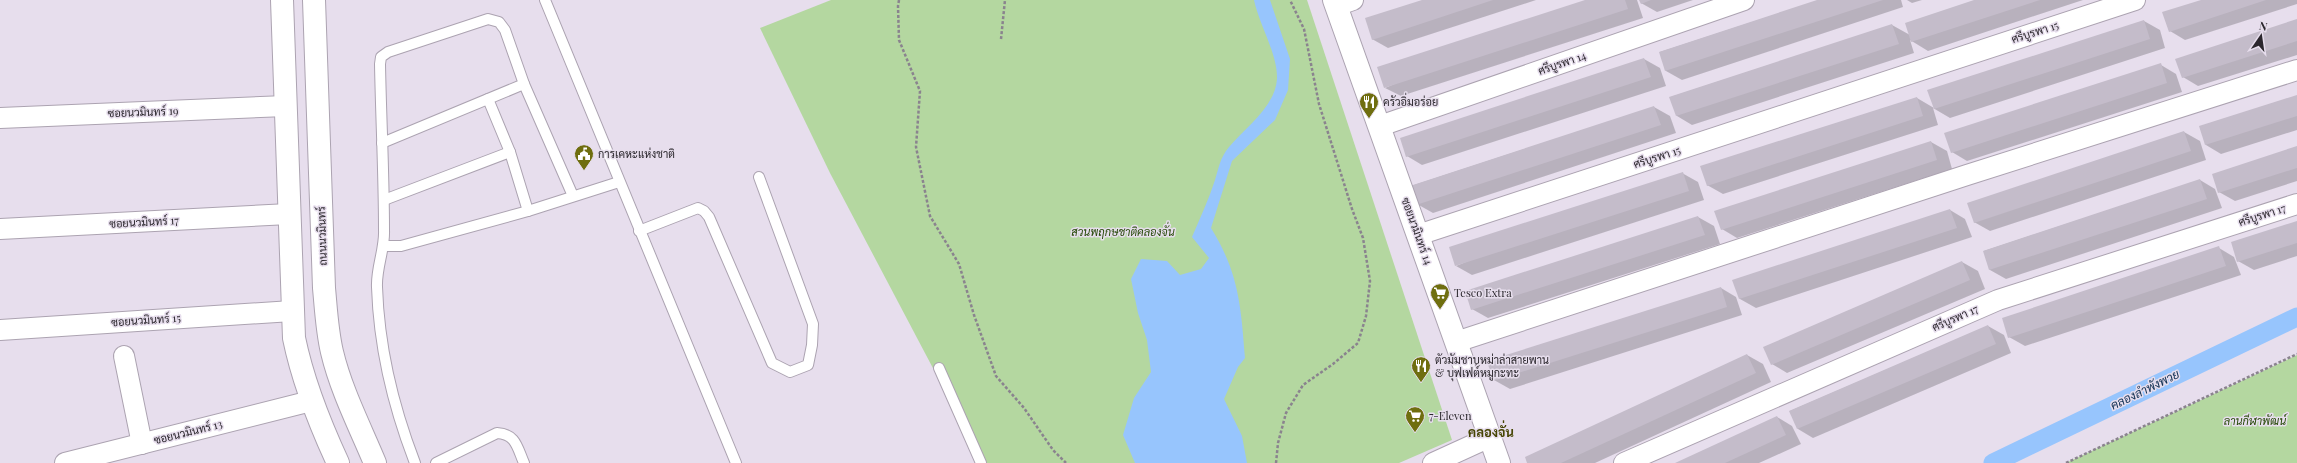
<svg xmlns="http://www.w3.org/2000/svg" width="2297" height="463" font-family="'Playfair Display',Sarabun,serif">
	<rect width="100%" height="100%" fill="#e7deed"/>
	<!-- green -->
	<g fill="#b4d7a0">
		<polygon points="831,0 1307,0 1452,440 1399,463 983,463 830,173 760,28"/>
		<polygon points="2297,355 2297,463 2066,463"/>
	</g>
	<!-- water -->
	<path fill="#97c5fd" d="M 1254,0 L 1270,0 L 1290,59 L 1288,90 L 1275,120 L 1232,161 L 1211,228 C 1239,273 1241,307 1245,358 L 1238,367 L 1224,399 L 1242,436 L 1247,463 L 1135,463 L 1123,435 L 1134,398 L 1151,372 L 1147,340 L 1138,313 L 1131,279 L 1141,259 L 1167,261 L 1180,275 L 1201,269 L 1209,258 L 1192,237 C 1200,218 1209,199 1215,180 C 1219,167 1220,158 1229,147 C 1246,127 1275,107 1277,79 C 1278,55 1259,24 1254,0 Z"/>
	<!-- shadow -->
	<g fill="#0003">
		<polygon points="1425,0 1536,0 1388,48 1372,39"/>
		<polygon points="1588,0 1637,0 1643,18 1401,96 1385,88"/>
		<polygon points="1640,0 1693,0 1657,12 1641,3"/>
		<polygon points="1820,0 1901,0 1903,7 1682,80 1666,71 1660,52"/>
		<polygon points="1907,0 1922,0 1912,3"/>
		<polygon points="1977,0 2083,0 1928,51 1910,40 1914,53 1692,125 1677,116 1671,97 1892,25 1910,35"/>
		<polygon points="2204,0 2297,0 2297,4 2185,40 2170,31"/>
		<polygon points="2297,20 2297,55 2198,86 2183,77"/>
		<polygon points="2144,21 2160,30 2165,48 1950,118 1933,108 1938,125 1723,194 1707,185 1917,98 1934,108"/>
		<polygon points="1644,59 1660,68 1666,86 1422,165 1407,156"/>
		<polygon points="2161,65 2176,74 2182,92 1967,161 1952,152"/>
		<polygon points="2297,96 2297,130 2221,154 2206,145 2200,127"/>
		<polygon points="1654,107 1670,116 1676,133 1433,213 1417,204 1411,186"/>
		<polygon points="2184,132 2200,141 2206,160 1990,231 1974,222"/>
		<polygon points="1931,142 1947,151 1952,169 1737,238 1722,229"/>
		<polygon points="2297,147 2297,181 2235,201 2219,192"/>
		<polygon points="1682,173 1698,182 1704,200 1472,275 1456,266"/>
		<polygon points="2200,180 2215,189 2222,208 2006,279 1990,270 1984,251"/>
		<polygon points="1950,210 1965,219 1972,237 1756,308 1740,299 1734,281"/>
		<polygon points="1698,217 1714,226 1720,244 1488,318 1472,309"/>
		<polygon points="2297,222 2297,256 2254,270 2238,261"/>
		<polygon points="2219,248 2234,257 2241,275 2025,346 2009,337"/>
		<polygon points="1962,262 1978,271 1985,289 1787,373 1772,364"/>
		<polygon points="1721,288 1736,297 1742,315 1510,389 1494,380"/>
		<polygon points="1988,326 2004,335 2011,353 1813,438 1798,429 1790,411"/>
		<polygon points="1747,355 1763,364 1771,382 1595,463 1529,463"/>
		<polygon points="1777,417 1792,426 1801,444 1759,463 1678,463"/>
	</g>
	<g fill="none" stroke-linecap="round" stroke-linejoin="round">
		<!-- canal -->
		<polyline stroke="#97c5fd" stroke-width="19" points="1993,463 2297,317"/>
	</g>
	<!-- building -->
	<g fill="#c4bcca">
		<polygon points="1422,0 1493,0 1372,40 1365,18"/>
		<polygon points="1585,0 1625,0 1628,9 1384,88 1377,67"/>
		<polygon points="1639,0 1651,0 1641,4"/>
		<polygon points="1817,0 1883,0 1665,71 1659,52"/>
		<polygon points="1974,0 2040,0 1911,42 1905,23"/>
		<polygon points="2201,0 2266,0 2169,32 2162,12"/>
		<polygon points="2297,19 2297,41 2182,78 2175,59"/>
		<polygon points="2144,20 2150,39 1934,109 1927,90"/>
		<polygon points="1892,24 1899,44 1676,116 1669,97"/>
		<polygon points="1644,58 1651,77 1406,157 1400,138"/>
		<polygon points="2161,63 2167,83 1951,153 1944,133"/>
		<polygon points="2297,95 2297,116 2205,145 2199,126"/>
		<polygon points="1917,97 1923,116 1707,186 1700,166"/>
		<polygon points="1654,106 1661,125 1416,205 1410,186"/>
		<polygon points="2184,131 2191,151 1974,223 1967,203"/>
		<polygon points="1931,141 1937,160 1721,230 1714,211"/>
		<polygon points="2297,146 2297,168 2218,193 2212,174"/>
		<polygon points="1683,172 1689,191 1455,266 1449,247"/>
		<polygon points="2200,179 2207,199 1989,270 1983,251"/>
		<polygon points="1950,209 1957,228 1739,299 1732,280"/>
		<polygon points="1698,216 1705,235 1471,310 1465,291"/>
		<polygon points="2297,221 2297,243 2237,262 2231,242"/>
		<polygon points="2219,246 2226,266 2008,338 2002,318"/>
		<polygon points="1962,261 1970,280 1771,365 1763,347"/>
		<polygon points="1721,287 1727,307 1493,381 1487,361"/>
		<polygon points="1988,325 1996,344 1797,429 1789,411"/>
		<polygon points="1747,354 1756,373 1561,463 1527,463 1525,457"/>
		<polygon points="1777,416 1786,435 1725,463 1675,463"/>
	</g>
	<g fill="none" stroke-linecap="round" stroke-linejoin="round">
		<!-- lane casing -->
		<g stroke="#aca3b1" stroke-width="12">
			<g id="lane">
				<polyline points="545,0 736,463"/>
				<polyline points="488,99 510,152 528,211"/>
				<polyline points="382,143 524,84"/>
				<polyline points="384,200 510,152"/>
				<polyline points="639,231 698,208 704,211 709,217 772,363 790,372 808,365 812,345 813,324 759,177"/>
				<polyline points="383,246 401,246 528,211 619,182"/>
				<polyline points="939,368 981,463"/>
				<path d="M 415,463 C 393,406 379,348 377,287 C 376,268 385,249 384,230 C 384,174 381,119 380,64 L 381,57 L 388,52 L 488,19 L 499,22 L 505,30 L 524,84 L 573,196"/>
				<path d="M 436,463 L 497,433 C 516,434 517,447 524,463"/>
			</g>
		</g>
		<!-- street casing -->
		<g stroke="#aca3b1" stroke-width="22">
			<g id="street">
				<polyline points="1336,6 1353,0"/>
				<polyline points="0,118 286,106"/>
				<polyline points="1380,126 1744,0"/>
				<polyline points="0,229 289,214"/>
				<polyline points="1418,235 2135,0"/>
				<polyline points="0,330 292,311"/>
				<polyline points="1456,342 1967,175 2297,70"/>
				<polyline points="124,356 142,444"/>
				<polyline points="65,463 311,401"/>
				<polyline points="1433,463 1490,437"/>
				<polyline points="1624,463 1998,300 2297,204"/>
			</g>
		</g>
		<!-- secondary casing -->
		<g stroke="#aca3b1" stroke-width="24">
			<g id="secondary">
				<path d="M 282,0 L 294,338 C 303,382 319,422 338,463"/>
				<path d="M 314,0 L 324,288 C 326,309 327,331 332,352 C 341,390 360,427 375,463"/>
				<polyline points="1334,0 1499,463"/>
			</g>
		</g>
		<!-- path -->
		<g stroke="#8a838e" stroke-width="2.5" stroke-dasharray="3 2" stroke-linecap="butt">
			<polyline points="899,0 898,6 899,40 920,91 916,147 930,216 959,264 974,315 996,376 1024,408 1053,450 1066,463"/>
			<polyline points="1001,39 1005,0"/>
			<polyline points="1276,463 1278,443 1286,413 1303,385 1333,364 1358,343 1366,316 1370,281 1363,238 1352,209 1319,104 1304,29 1290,0"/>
			<polyline points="2066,463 2297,354"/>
		</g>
		<!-- lane -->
		<use href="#lane" stroke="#fff" stroke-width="10"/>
		<!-- street -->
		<use href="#street" stroke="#fff" stroke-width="20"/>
		<!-- secondary -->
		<use href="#secondary" stroke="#fff" stroke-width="22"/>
	</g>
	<!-- icons -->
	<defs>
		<g id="restaurant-pin" transform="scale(1)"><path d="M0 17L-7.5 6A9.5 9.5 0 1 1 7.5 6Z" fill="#6f6e0f" stroke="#e7deed"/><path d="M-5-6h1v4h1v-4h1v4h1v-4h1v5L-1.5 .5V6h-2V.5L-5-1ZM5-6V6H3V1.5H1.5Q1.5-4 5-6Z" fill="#fff"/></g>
		<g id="civic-pin" transform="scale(1)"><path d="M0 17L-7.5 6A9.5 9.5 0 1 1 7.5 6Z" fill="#6f6e0f" stroke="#e7deed"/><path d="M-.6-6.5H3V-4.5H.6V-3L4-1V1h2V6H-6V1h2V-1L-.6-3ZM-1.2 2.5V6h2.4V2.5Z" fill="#fff"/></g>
		<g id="supermarket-pin" transform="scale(1)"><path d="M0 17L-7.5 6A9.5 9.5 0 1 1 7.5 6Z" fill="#6f6e0f" stroke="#e7deed"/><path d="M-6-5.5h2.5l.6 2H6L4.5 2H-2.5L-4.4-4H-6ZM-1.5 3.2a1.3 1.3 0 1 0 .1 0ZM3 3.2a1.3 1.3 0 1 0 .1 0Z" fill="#fff"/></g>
	</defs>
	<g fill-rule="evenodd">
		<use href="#restaurant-pin" x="1369" y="102"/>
		<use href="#civic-pin" x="584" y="154"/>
		<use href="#supermarket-pin" x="1440" y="293"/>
		<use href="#restaurant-pin" x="1421" y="366"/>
		<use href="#supermarket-pin" x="1415" y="416"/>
	</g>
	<g text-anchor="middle" stroke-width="3" stroke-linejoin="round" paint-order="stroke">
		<!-- street labels -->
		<g font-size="11" fill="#2b272d" stroke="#e7deed">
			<text transform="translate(2035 32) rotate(-18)" y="4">ศรีบูรพา 15</text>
			<text transform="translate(1562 63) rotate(-19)" y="4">ศรีบูรพา 14</text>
			<text transform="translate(143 112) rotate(-2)" y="4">ซอยนวมินทร์ 19</text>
			<text transform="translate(1657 157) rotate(-18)" y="4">ศรีบูรพา 15</text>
			<text transform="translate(2262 215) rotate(-18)" y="4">ศรีบูรพา 17</text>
			<text transform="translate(144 222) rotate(-3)" y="4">ซอยนวมินทร์ 17</text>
			<text transform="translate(1417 231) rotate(70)" y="4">ซอยนวมินทร์ 14</text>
			<text transform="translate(322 236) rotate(-92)" y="4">ถนนนวมินทร์</text>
			<text transform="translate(1955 318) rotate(-24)" y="4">ศรีบูรพา 17</text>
			<text transform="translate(146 320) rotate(-4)" y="4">ซอยนวมินทร์ 15</text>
			<text transform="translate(188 432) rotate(-14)" y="4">ซอยนวมินทร์ 13</text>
		</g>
		<!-- poi labels -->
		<g font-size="11" fill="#2b272d" stroke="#e7deed" text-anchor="start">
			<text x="1383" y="106">ครัวอิ่มอร่อย</text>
			<text x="598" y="158">การเคหะแห่งชาติ</text>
			<text x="1454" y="297">Tesco Extra</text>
			<text x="1435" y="364">ตัวมัมชาบูหม่าล่าสายพาน<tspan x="1435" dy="13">&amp; บุฟเฟต์หมูกะทะ</tspan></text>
			<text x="1429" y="420">7-Eleven</text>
		</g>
		<!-- park labels -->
		<g font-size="11" font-style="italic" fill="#254806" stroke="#e7deed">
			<text x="1123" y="236">สวนพฤกษชาติคลองจั่น</text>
			<text x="2255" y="425">ลานกีฬาพัฒน์</text>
		</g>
		<!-- water labels -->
		<g font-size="12" font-style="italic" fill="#0f2f52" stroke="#e7deed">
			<text transform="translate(2145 390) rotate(-26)" y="4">คลองลำพังพวย</text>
		</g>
		<!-- quarter labels -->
		<g font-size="13" font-weight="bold" fill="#464504" stroke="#e7deed">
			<text x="1491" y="437">คลองจั่น</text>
		</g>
	</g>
	<!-- north arrow -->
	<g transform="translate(2261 36) rotate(13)" stroke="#e7deed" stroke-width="3" paint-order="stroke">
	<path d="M0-3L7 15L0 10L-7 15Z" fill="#2b272d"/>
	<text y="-6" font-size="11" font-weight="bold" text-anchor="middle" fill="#2b272d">N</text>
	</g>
</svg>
